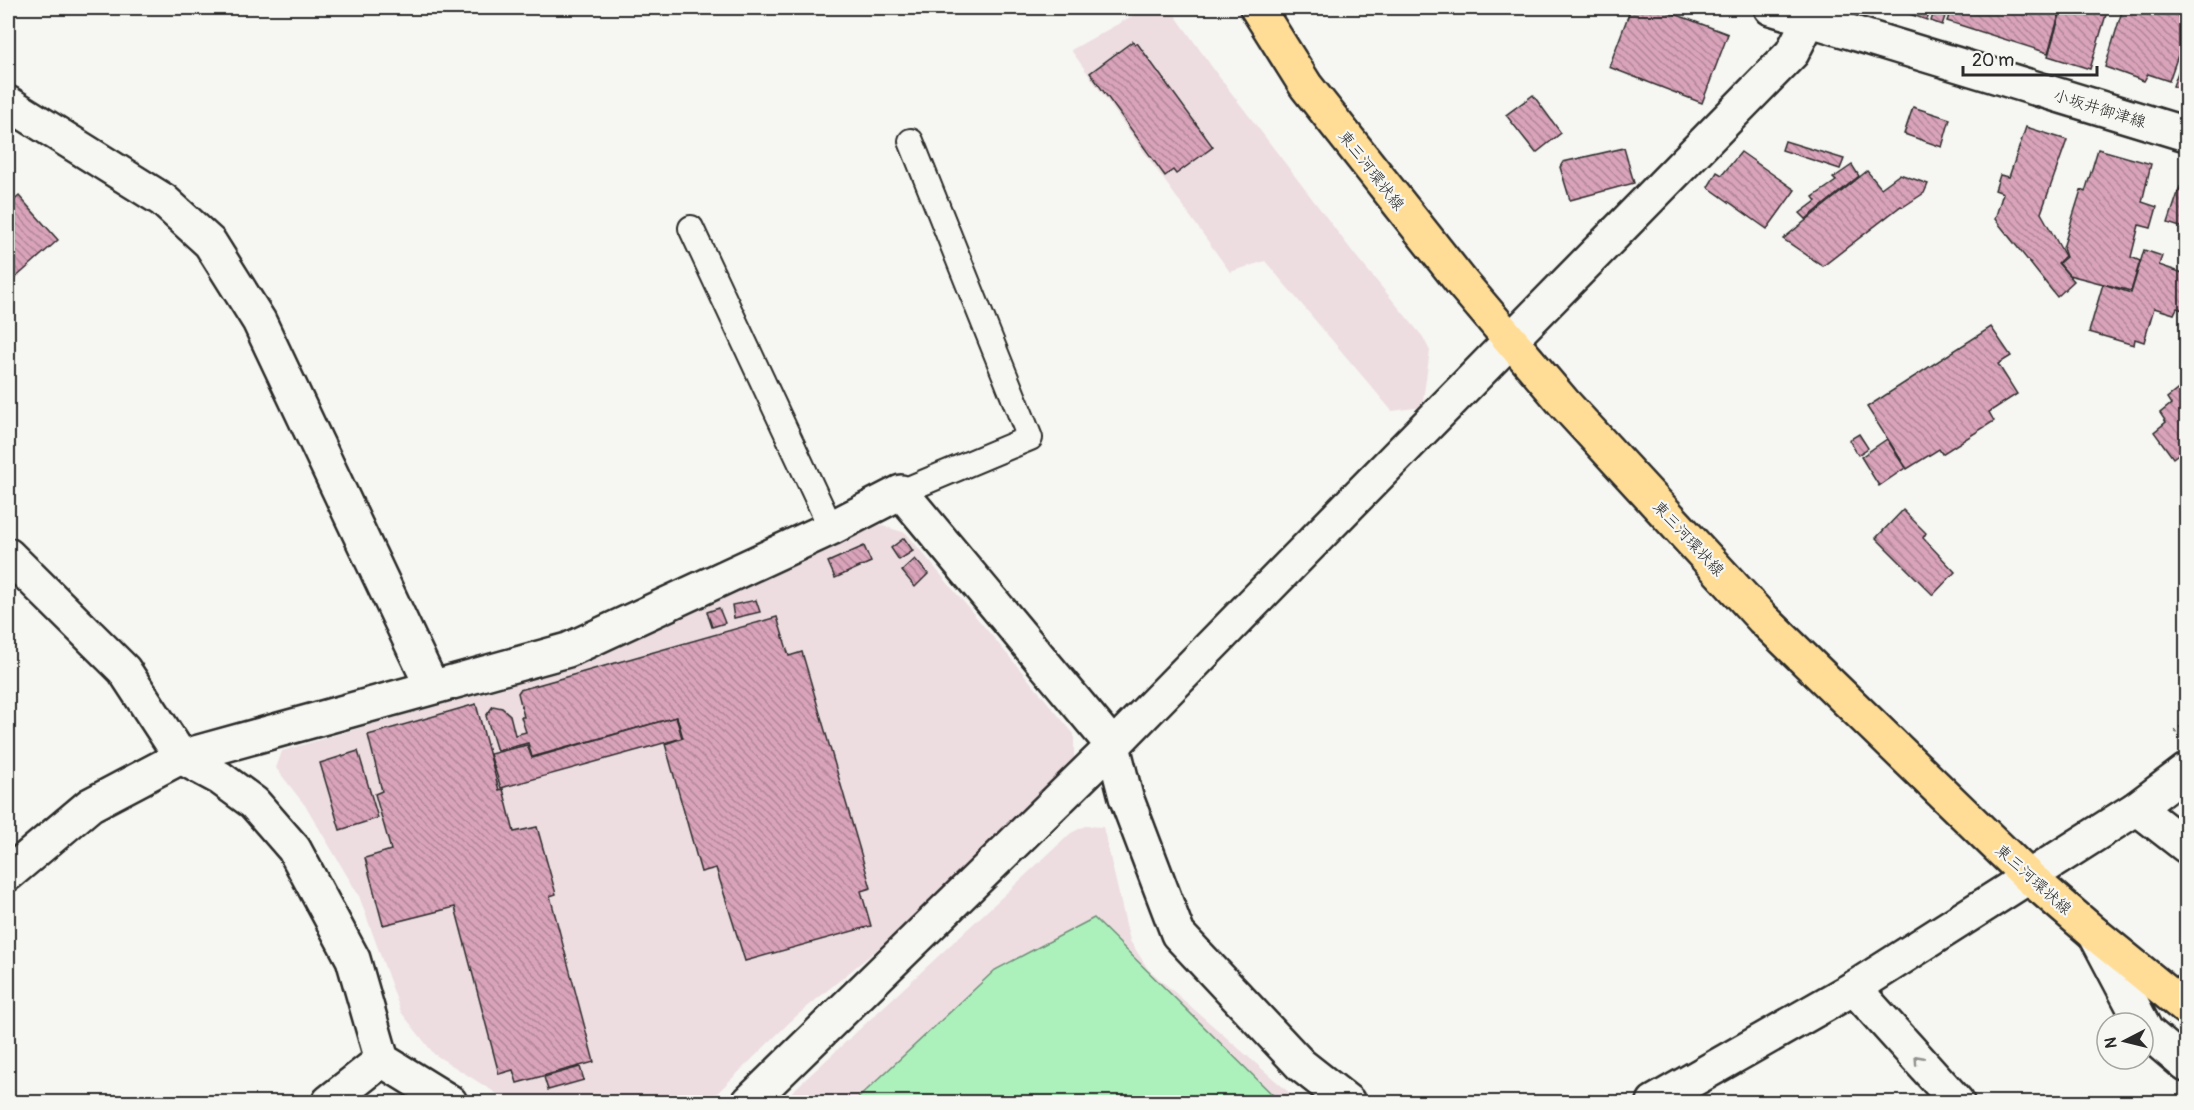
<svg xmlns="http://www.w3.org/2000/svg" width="2194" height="1110" font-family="Pangolin,'Klee One',sans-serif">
	<defs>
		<pattern id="building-back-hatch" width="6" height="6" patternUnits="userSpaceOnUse" patternTransform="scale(1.5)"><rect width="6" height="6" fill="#d9a3ba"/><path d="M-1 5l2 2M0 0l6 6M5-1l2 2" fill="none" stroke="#b08597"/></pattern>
	</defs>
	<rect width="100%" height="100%" fill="#f6f6f2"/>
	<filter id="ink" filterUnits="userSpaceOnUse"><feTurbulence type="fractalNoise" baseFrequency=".0167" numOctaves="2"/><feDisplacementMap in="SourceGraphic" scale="12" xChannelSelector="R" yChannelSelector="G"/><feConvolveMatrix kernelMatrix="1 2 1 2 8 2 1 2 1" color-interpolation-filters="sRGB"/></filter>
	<g filter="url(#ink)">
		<!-- built -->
		<g fill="#eddde1">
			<polygon points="1147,8 1170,8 1217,74 1355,255 1423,337 1430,351 1422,407 1392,411 1265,261 1230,272 1071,50"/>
			<polygon points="880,525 906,533 1074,734 1074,766 909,923 794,1018 708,1102 510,1102 434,1054 401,1012 359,896 307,808 276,768 282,751 567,666"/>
			<polygon points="1085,826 1103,827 1130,941 1148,969 1300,1102 781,1102 1071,833"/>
		</g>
		<!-- grass -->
		<polygon fill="#acf1bc" stroke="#6c8e74" stroke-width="1.5" points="1094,918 1280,1102 854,1102 995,970"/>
		<!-- building -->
		<g fill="url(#building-back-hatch)" stroke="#2b2b2b" stroke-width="1.5">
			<polygon points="1631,8 1642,10 1643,8 1659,8 1728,34 1702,103 1609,67"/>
			<polygon points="1892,8 1931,8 1927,20"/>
			<polygon points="1935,8 1948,8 1942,25 1931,21"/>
			<polygon points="1952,8 2061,8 2048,53 1947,21"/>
			<polygon points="2062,8 2108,8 2090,69 2048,56"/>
			<polygon points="2123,8 2186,8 2186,32 2169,81 2148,74 2144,81 2105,67"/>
			<polygon points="1133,41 1135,44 1137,43 1213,147 1176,174 1173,170 1165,176 1090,73"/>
			<polygon points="2185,53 2186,85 2185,90 2173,86"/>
			<polygon points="1533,95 1561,133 1536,153 1506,115"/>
			<polygon points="1913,107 1950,119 1942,147 1904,134"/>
			<polygon points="2026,127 2067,140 2041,213 2065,256 2058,263 2074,281 2057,297 1995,219 2003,193 1995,190 2000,175 2009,177"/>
			<polygon points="1785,141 1844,159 1840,169 1782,150"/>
			<polygon points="1624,148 1634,183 1570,200 1560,167 1563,162"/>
			<polygon points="2098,149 2151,164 2142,202 2157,207 2151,228 2139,225 2131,257 2140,261 2131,291 2069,275 2059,263 2066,257 2063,248 2081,190 2085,192"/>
			<polygon points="1741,152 1795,190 1767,229 1708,187 1717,172 1722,175"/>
			<polygon points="1852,165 1859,176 1806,219 1800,213 1816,201 1813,197 1836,181 1833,178"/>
			<polygon points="1867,171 1881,188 1900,174 1928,184 1924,193 1903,207 1901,206 1823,266 1783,239"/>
			<polygon points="2180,187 2186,189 2186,229 2168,223"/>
			<polygon points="19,196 58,240 13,280 8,274 8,206"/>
			<polygon points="2144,250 2162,256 2159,265 2186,274 2185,311 2177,308 2174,314 2154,308 2144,342 2135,339 2134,345 2089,332 2103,284 2131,293"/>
			<polygon points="1991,327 2011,356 1998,364 2017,394 1989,412 1994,421 1942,454 1939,449 1907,469 1867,407"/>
			<polygon points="2186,383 2186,448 2173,458 2154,432 2166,422 2160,413 2171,404 2167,398"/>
			<polygon points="1859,434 1868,448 1858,455 1849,440"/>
			<polygon points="1887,439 1905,468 1879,486 1861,457"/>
			<polygon points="1903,510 1926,533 1923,538 1955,572 1933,595 1876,538"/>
			<polygon points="904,538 913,551 899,560 891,548"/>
			<polygon points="864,546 871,562 835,578 828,562"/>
			<polygon points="915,559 928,574 915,587 902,571"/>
			<polygon points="756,600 760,612 734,618 732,605"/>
			<polygon points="719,608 725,623 712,627 707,612"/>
			<polygon points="777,617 789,656 802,652 871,888 861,891 871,926 745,961 716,868 701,872 665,744 683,738 677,717 532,757 528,743 497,751 486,716 493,706 502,708 510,715 515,735 526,732 521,717 524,717 518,693 520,690"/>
			<polygon points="476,704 499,790 503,789 514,832 537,827 556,894 550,896 594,1062 517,1083 513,1070 499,1074 455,907 383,925 365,858 391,850 375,794 382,791 368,735"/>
			<polygon points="676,717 682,738 501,788 490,754 527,745 532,758"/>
			<polygon points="358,751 378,818 340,830 320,763"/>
			<polygon points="580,1067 584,1080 548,1090 544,1077"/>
		</g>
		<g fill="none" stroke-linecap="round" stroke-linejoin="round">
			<!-- service casing -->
			<g stroke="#2b2b2b" stroke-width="28">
				<g id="service">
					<polyline points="691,228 831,528"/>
					<polyline points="901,492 1030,438 911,141"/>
				</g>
			</g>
			<!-- minor casing -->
			<g stroke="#2b2b2b" stroke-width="38">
				<g id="minor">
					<polyline points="8,103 163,200 210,243 259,321 432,687"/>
					<polyline points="8,555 124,670 181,757 220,778 254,803 294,849 353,959 382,1060 450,1102"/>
					<polyline points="2137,808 2186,846"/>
					<polyline points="8,874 90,805 181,757 568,650 831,528 901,492 1113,746 1126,797 1178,934 1301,1065 1348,1102"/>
					<polyline points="2095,934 2142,1023"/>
					<polyline points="1854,988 1957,1102"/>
					<polyline points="2143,1025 2146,1031 2186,1065"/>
					<polyline points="329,1102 382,1060"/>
					<polyline points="749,1102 1113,746 1792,53 1815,8"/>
					<polyline points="1654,1102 1854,988 2137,808 2186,771"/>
				</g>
			</g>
			<!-- secondary casing -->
			<g stroke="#2b2b2b" stroke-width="38">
				<polyline id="secondary" points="1771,8 2186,134"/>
			</g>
			<!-- primary casing -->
			<g stroke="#2b2b2b" stroke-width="38">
				<polyline id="primary" points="1257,8 1306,86 1462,283 1564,403 1763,619 2029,877 2095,934 2186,1008"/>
			</g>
			<!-- path -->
			<polyline stroke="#2b2b2b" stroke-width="4" stroke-dasharray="1.5 4.5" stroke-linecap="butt" points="2175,732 2186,724"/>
			<!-- service -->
			<use href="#service" stroke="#f6f6f2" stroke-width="24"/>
			<!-- minor -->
			<use href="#minor" stroke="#f6f6f2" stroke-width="33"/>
			<!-- secondary -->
			<use href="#secondary" stroke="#f6f6f2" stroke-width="33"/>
			<!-- primary -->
			<use href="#primary" stroke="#ffdd96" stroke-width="33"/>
		</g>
		<!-- one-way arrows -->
		<defs><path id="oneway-chevron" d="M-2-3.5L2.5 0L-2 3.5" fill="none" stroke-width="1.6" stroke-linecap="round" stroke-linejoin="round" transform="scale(1.5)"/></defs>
		<use stroke="#90908e" href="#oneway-chevron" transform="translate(1918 1059) rotate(-132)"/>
	</g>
	<g text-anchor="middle" stroke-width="4.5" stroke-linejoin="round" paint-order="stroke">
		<!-- street labels -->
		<g font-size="16" fill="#2b2b2b" stroke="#f6f6f2">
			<text transform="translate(2100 108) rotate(17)" y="6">小坂井御津線</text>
			<text transform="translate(1372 170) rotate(52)" y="6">東三河環状線</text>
			<text transform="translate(1689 538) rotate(47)" y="6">東三河環状線</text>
			<text transform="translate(2034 879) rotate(42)" y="6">東三河環状線</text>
		</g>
	</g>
	<!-- margin -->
	<rect width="2194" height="1110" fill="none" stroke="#f6f6f2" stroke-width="30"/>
	<rect x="15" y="15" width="2164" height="1080" fill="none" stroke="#2b2b2b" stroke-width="2" filter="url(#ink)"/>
	<!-- north arrow -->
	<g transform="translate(2125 1041) rotate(263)"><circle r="28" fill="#f6f6f2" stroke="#a5a5a2" stroke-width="1.5"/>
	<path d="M0-4.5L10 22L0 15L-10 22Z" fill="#2b2b2b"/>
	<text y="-9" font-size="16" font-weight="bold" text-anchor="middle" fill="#2b2b2b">N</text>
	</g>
	<!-- scale -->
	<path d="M1963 66v9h134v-9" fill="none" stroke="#2b2b2b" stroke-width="3"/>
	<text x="1972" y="66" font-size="18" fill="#2b2b2b" stroke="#f6f6f2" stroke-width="4.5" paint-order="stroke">20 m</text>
</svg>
